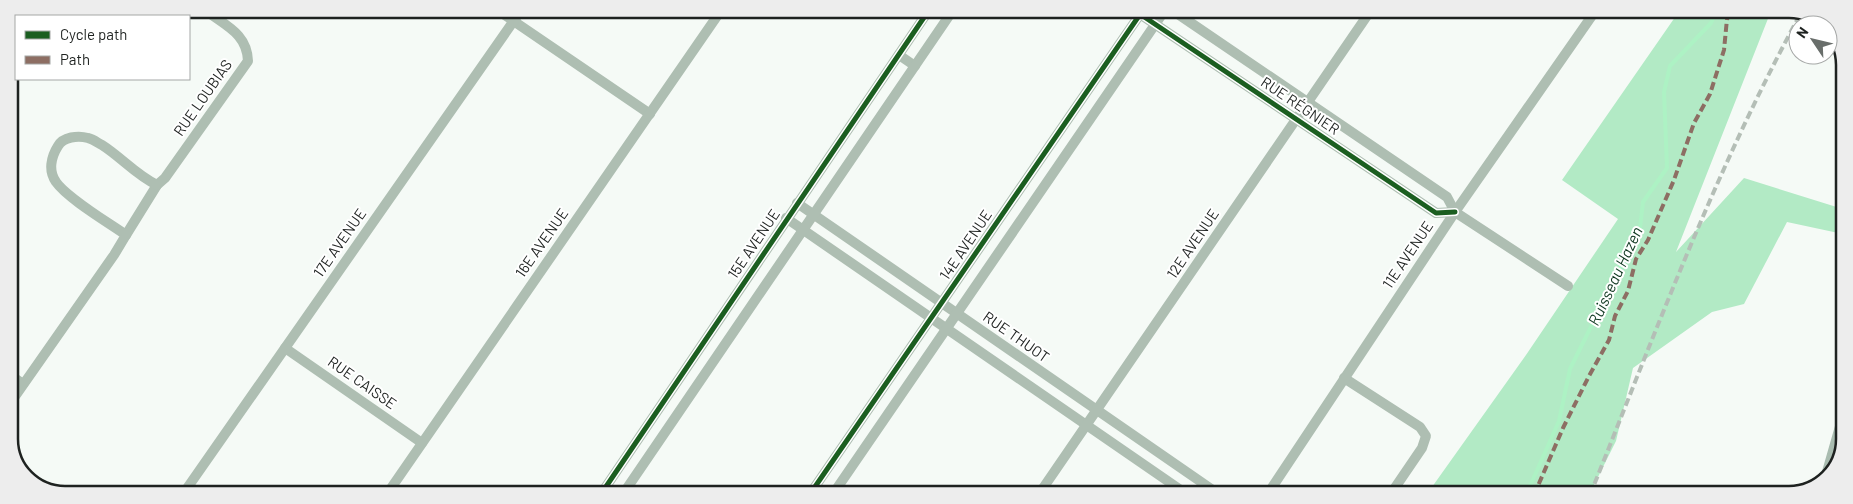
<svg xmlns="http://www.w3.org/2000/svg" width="1853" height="504" font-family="Barlow,sans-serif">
	<rect width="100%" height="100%" fill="#f5faf6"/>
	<!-- forest -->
	<polygon fill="#b2eac5" points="1680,10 1771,11 1676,252 1744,178 1843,209 1843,234 1787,222 1744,304 1712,312 1633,368 1616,441 1589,495 1432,495 1432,487 1526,355 1618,219 1562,180"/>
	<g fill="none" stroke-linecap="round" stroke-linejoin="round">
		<!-- stream -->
		<g stroke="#adf2c4" stroke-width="4">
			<polyline points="9,64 16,70"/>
			<polyline points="1526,495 1559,421 1570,369 1640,228 1643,202 1667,168 1664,92 1670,66 1711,23 1717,10"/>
		</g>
		<!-- street -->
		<g stroke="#aebeb2" stroke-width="10">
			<polyline points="496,9 650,114"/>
			<polyline points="1134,10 1436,213 1455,212"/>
			<polyline points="1172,10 1447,197 1455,212 1568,286"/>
			<polyline points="899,55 915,66"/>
			<polyline points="797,203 1220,495"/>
			<polyline points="786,218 1188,495"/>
			<polyline points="126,235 157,185"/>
			<polyline points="285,348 422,443"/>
			<polyline points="9,374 23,384"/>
			<polyline points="1344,378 1420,427 1426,436 1422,448 1390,495"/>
			<path d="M 9,405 L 114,255 L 126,235 C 109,223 67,198 56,182 C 48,171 51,157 58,146 C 63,137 78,135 88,138 C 93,139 98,143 102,145 C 121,157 136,175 157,185 L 165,178 L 248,61 C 247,32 223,25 204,9"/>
			<polyline points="183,494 522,9"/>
			<polyline points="387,494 722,9"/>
			<polyline points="601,494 929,10"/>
			<polyline points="623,494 953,10"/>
			<polyline points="810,494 1143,10"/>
			<polyline points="833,494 1165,10"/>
			<polyline points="1039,494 1371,10"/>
			<polyline points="1267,495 1455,212 1596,10"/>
		</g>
		<!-- secondary -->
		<polyline stroke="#a9bcb0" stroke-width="15" points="1829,474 1843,425"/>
		<!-- rail -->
		<path stroke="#b4beb6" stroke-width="4" stroke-dasharray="8 4" stroke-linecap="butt" d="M 1590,495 C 1656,331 1717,166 1802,11"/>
		<!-- quiet -->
		<polyline stroke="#8d6e63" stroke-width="4" stroke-dasharray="8 4" stroke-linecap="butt" points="1534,495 1563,428 1589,376 1609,340 1615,316 1628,291 1636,259 1648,240 1674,180 1694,123 1710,94 1724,50 1727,19 1733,11"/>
		<!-- cycleway casing -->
		<g stroke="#fff" stroke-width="8">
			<g id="cycleway">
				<polyline points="1134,10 1436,213 1455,212"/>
				<polyline points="601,494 929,10"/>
				<polyline points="810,494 1143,10"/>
			</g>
		</g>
		<!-- cycleway -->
		<use href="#cycleway" stroke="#1b5e20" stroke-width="5"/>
	</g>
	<g text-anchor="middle" stroke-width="4" stroke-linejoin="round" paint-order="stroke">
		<!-- street labels -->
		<g font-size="15" fill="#1e2220" stroke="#fff">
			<text transform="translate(203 98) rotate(-55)" y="5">RUE LOUBIAS</text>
			<text transform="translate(1300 106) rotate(34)" y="5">RUE RÉGNIER</text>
			<text transform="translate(340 243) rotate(-55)" y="5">17E AVENUE</text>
			<text transform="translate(542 243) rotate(-55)" y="5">16E AVENUE</text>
			<text transform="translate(754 244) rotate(-56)" y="5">15E AVENUE</text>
			<text transform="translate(1193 244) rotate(-56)" y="5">12E AVENUE</text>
			<text transform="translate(966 245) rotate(-56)" y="5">14E AVENUE</text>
			<text transform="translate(1408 255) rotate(-56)" y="5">11E AVENUE</text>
			<text transform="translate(1016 337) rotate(35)" y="5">RUE THUOT</text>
			<text transform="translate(362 383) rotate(35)" y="5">RUE CAISSE</text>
		</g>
		<!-- water labels -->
		<g font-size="16" font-style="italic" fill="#0f3820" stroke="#fff">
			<text transform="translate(1615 276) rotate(-65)" y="6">Ruisseau Hazen</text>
		</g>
	</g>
	<!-- crop -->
	<path d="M0 0H1853V504H0ZM65 18H1789A47 47 0 0 1 1836 65V439A47 47 0 0 1 1789 486H65A47 47 0 0 1 18 439V65A47 47 0 0 1 65 18Z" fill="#ededed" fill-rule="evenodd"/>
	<path fill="none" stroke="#1e2220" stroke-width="2.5" d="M65 18H1789A47 47 0 0 1 1836 65V439A47 47 0 0 1 1789 486H65A47 47 0 0 1 18 439V65A47 47 0 0 1 65 18Z"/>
	<!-- legend -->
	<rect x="15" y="15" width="175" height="65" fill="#ffffff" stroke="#a5a7a6"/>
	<rect x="25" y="31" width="25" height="8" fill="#1b5e20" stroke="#a5a7a6"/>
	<text x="60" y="40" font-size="15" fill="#1e2220">Cycle path</text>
	<rect x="25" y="56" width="25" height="8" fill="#8d6e63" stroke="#a5a7a6"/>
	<text x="60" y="65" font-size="15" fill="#1e2220">Path</text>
	<!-- north arrow -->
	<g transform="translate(1813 40) rotate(305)"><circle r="24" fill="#ffffff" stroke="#a5a7a6"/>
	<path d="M0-4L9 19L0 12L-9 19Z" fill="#696e6b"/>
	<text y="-8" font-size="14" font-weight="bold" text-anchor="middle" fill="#1e2220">N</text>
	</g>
</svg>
